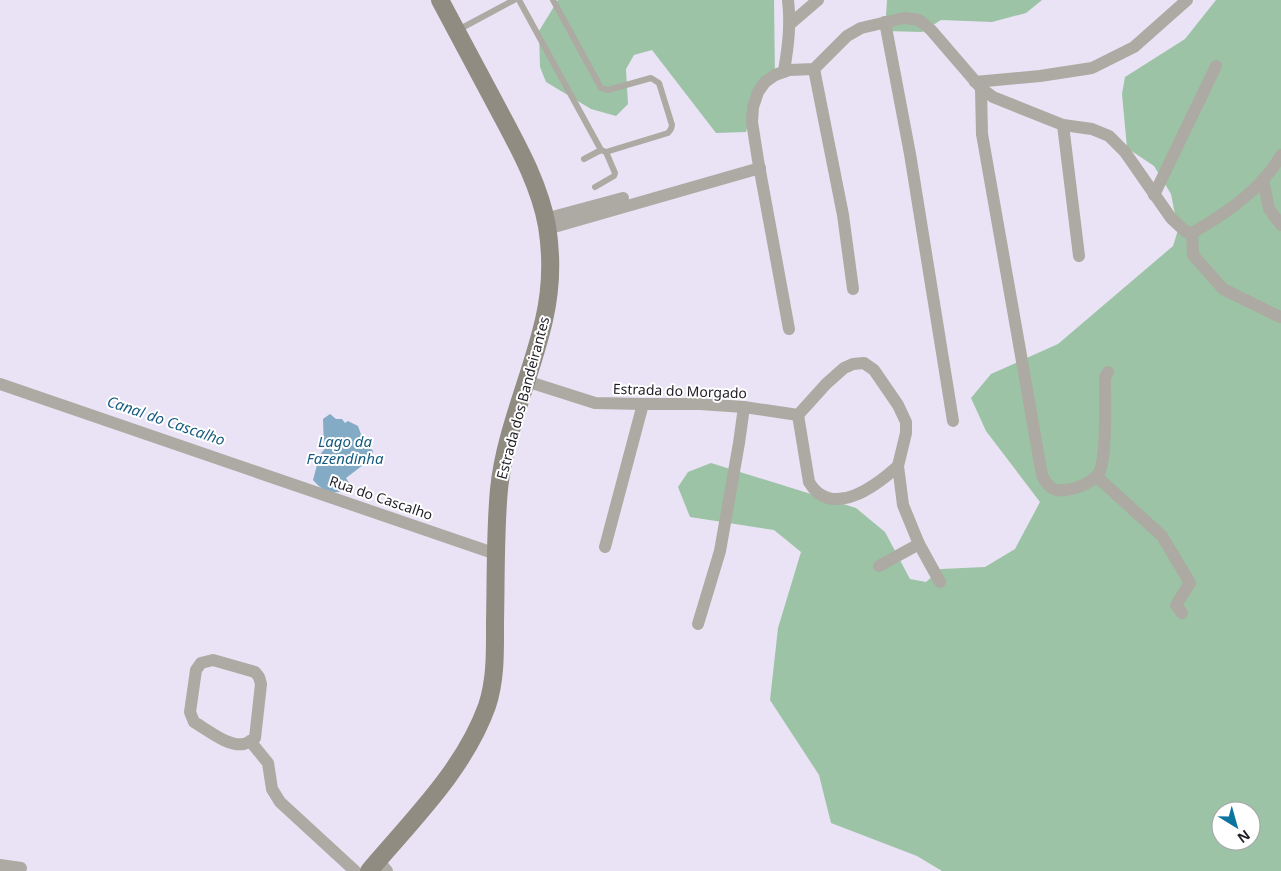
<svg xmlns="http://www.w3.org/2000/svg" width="1281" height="871" font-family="'Noto Sans',sans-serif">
	<rect width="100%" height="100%" fill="#e9e3f5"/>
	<!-- forest -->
	<g fill="#9dc3a6" fill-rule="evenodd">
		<polygon points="558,0 774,0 775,80 754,102 746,132 716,133 652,50 634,55 626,69 628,104 616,116 591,109 546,82 540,67 539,31"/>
		<polygon points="887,0 1042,0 1026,13 992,22 941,20 922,32 885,31"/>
		<path d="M 1216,0 L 1281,0 L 1281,871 L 942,871 L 917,856 L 831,823 L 819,775 L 770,700 L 778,628 L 801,552 L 774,530 L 690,517 L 678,487 L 688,472 L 711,463 L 856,508 L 885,532 L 910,579 L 926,582 L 941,569 L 985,567 L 1015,549 L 1040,502 L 986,431 L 971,398 L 991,374 L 1058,344 L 1173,246 L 1178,230 L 1171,194 L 1154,166 L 1127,148 L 1122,94 L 1125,77 L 1185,39 ZM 1221,811 L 1251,811 L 1251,841 L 1221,841 Z"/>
	</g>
	<!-- water -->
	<path fill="#83abc6" d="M 330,414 L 336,419 L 342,419 L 345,423 L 348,421 L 358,426 L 363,440 L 373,451 L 371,459 L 346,478 L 349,483 L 346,490 C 330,495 324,492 313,480 L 317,465 L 325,459 L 321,453 L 324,450 L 323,419 Z"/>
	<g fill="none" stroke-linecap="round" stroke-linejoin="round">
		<!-- service -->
		<g stroke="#acaaa2" stroke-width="6">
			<polyline points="519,0 601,150 606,152 668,133 671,129 672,125 659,83 651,78 608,90 601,88 553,0"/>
			<polyline points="458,30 514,0"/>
			<polyline points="584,159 601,150"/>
			<polyline points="595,187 614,176 615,173 606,152"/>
		</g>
		<!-- minor -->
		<g stroke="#acaaa2" stroke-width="12">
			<polyline points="885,22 910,154 953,421"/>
			<polyline points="790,24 818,0"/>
			<polyline points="814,69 843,215 853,289"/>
			<path d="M 784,71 C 788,47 791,25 788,0"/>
			<polyline points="975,82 1040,76 1092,68 1134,47 1187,0"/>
			<path d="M 981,88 L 982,134 L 1042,475 C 1047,486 1053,492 1065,490 C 1077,489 1092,483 1099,473 C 1107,459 1105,396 1105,377 L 1108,372"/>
			<polyline points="1063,125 1079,256"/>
			<polyline points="1263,179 1269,209 1281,225"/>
			<polyline points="1154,195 1216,66"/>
			<polyline points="545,219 623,198"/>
			<polyline points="547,229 760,168"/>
			<polyline points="1192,233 1193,255 1223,289 1280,317"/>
			<path d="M 789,329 L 758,160 L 752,122 L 753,107 L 758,92 L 765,82 L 775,75 L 789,70 L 814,69 L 847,36 L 861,28 L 904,18 L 919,20 L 931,30 L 981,88 L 993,97 L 1063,125 L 1092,129 L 1109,136 L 1125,152 L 1171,218 L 1186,232 L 1192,233 C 1224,215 1263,188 1281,155"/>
			<polyline points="526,381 595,403 643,404 700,404 744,407 798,415 826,384 844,368 853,364 864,363 874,370 898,405 906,422 906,433 898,466 903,505 919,544 940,582"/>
			<polyline points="0,384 496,554"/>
			<path d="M 798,415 L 809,482 C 831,520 876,486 898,466"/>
			<polyline points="1096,476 1162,536 1190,583 1176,605 1182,613"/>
			<polyline points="605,547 643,404"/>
			<polyline points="879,566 919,544"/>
			<polyline points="698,624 720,551 739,443 744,407"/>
			<path d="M 213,660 L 255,672 L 259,677 L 261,684 L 255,738 C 252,740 248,743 244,744 C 228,747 208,730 194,722 L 190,712 L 196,670 L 201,663 Z"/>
			<polyline points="250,741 268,763 272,789 280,802 355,871"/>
			<polyline points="378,860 387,871"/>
			<polyline points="0,865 21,868"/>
		</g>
		<!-- secondary -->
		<path stroke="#908c81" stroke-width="18" d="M 369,871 C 412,820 464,770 487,706 C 496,679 495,650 495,622 C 496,578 495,533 499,489 C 505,431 531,377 544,320 C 551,290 552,257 547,226 C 539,182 516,143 496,105 C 477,70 459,35 440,0"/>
	</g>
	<g text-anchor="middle" stroke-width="4" stroke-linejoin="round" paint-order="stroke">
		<!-- street labels -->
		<g font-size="14" fill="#201d24" stroke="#fff">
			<text transform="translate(680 391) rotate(2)" y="5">Estrada do Morgado</text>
			<text transform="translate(523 398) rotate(-75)" y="5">Estrada dos Bandeirantes</text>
			<text transform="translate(381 498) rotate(19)" y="5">Rua do Cascalho</text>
		</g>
		<!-- water labels -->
		<g font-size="15" font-style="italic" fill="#155a7e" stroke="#fff">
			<text transform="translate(166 421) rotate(19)" y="5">Canal do Cascalho</text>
			<text x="345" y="447">Lago da<tspan x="345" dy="17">Fazendinha</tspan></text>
		</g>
	</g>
	<!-- north arrow -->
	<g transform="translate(1236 826) rotate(143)"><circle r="24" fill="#ffffff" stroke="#a6a5a7"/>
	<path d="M0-4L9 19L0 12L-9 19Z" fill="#0c74a0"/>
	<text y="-8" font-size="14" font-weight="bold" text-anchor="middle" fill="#201d24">N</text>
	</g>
</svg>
